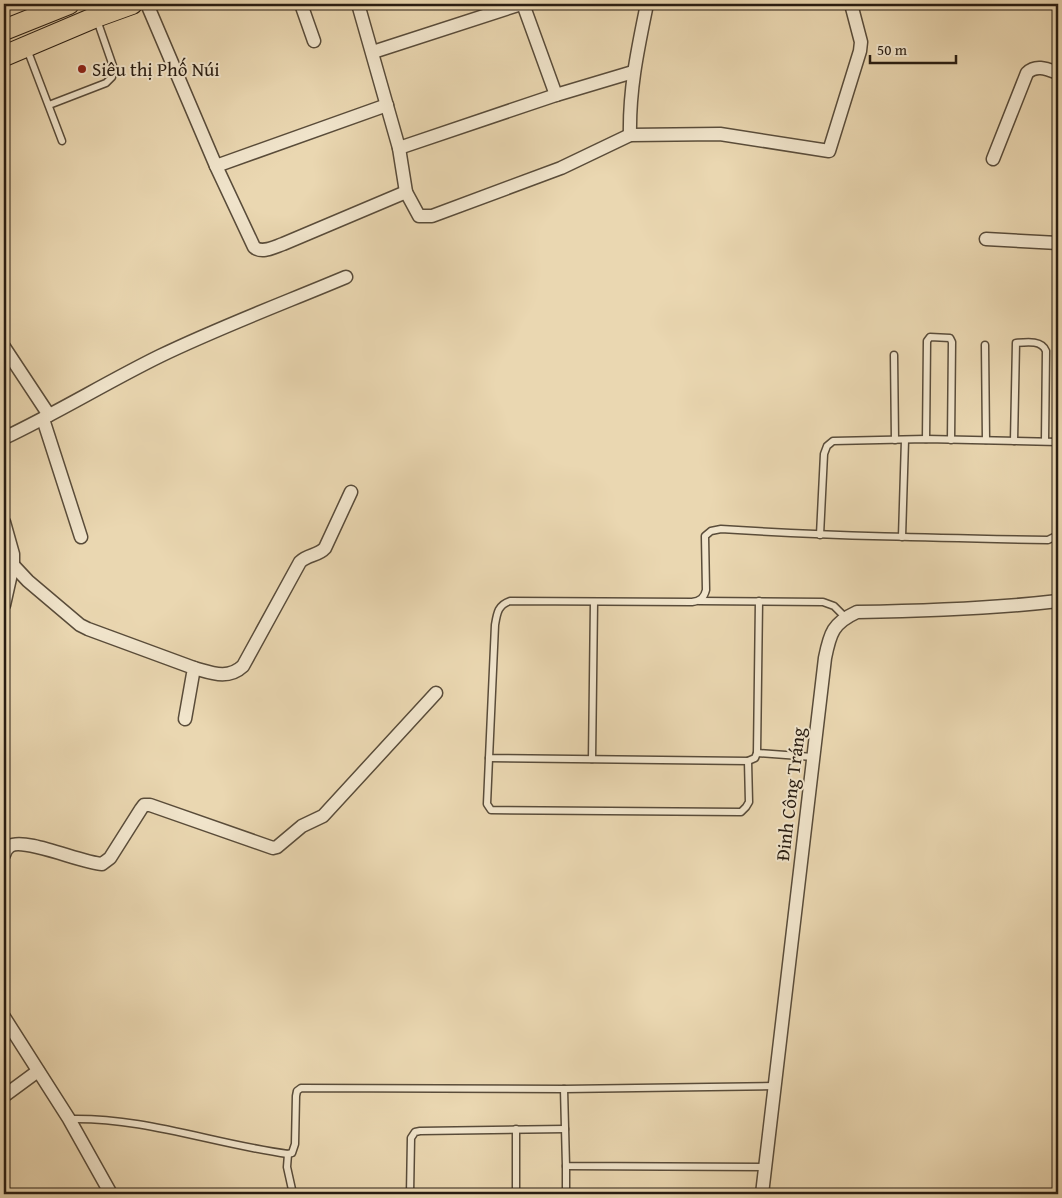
<svg xmlns="http://www.w3.org/2000/svg" width="1062" height="1198" font-family="'Gentium Book Plus',serif">
	<rect width="100%" height="100%" fill="#ead7b1"/>
	<filter id="stains"><feTurbulence type="fractalNoise" baseFrequency=".004" numOctaves="4"/><feColorMatrix values="0 0 0 0 .2 0 0 0 0 .09 0 0 0 0 .02 0 0 0 .5 -.17"/></filter>
	<radialGradient id="worn" r=".72"><stop offset=".6" stop-color="#630" stop-opacity="0"/><stop offset="1" stop-color="#630" stop-opacity=".3"/></radialGradient>
	<g fill="none" stroke-linecap="round" stroke-linejoin="round">
		<!-- service casing -->
		<g stroke="#594c3a" stroke-width="9">
			<g id="service">
				<polyline points="27,49 62,141"/>
				<polyline points="49,105 106,83 112,77 113,66 97,20"/>
				<polyline points="985,345 986,440"/>
				<polyline points="894,355 895,440"/>
				<polyline points="926,439 927,341 930,337 950,338 952,342 951,440"/>
				<path d="M 1014,441 L 1016,343 C 1027,342 1042,340 1046,351 L 1045,441"/>
				<polyline points="820,535 824,454 827,446 833,441 926,439 1058,442"/>
				<polyline points="902,537 905,440"/>
				<polyline points="699,601 823,602 834,606 845,617"/>
				<path d="M 759,601 L 757,753 L 755,758 L 748,761 L 489,758 L 495,625 C 497,613 498,605 510,601 L 692,602 C 700,601 704,598 706,590 L 705,536 L 711,531 L 721,529 C 830,536 939,538 1048,540 L 1058,535"/>
				<polyline points="757,753 813,757"/>
				<polyline points="489,758 487,804 491,810 741,812 746,807 749,802 748,761"/>
				<polyline points="592,759 594,602"/>
				<polyline points="564,1089 566,1166 765,1167"/>
				<path d="M 69,1119 C 144,1117 214,1144 288,1154 L 292,1153 L 295,1144 L 296,1096 L 297,1091 L 301,1088 L 564,1089 L 775,1086"/>
				<polyline points="516,1129 516,1194"/>
				<polyline points="288,1154 287,1167 293,1194"/>
				<polyline points="410,1194 411,1138 415,1132 420,1131 565,1129"/>
				<polyline points="566,1194 566,1166"/>
			</g>
		</g>
		<!-- minor casing -->
		<g stroke="#594c3a" stroke-width="15">
			<g id="minor">
				<path d="M 147,4 L 216,166 L 254,247 C 262,254 274,247 283,244 L 406,192"/>
				<polyline points="301,4 314,41"/>
				<polyline points="358,4 399,148 406,192 419,216 432,216 561,168 630,135 720,134 829,151 860,51 861,42 851,4"/>
				<polyline points="523,4 556,95"/>
				<polyline points="373,52 521,4"/>
				<path d="M 630,135 C 629,89 638,48 647,4"/>
				<polyline points="399,148 556,95 633,72"/>
				<path d="M 993,159 L 1027,73 C 1036,64 1047,69 1058,73"/>
				<polyline points="216,166 387,105"/>
				<polyline points="986,239 1058,243"/>
				<polyline points="4,347 49,415"/>
				<polyline points="43,419 81,537"/>
				<path d="M 4,438 C 57,413 107,382 160,356 C 220,327 284,303 346,277"/>
				<polyline points="4,522 13,554 13,565 4,605"/>
				<polyline points="13,565 28,581 80,625 88,629 194,668 185,719"/>
				<path d="M 194,668 C 212,673 228,680 243,666 L 300,562 C 308,554 318,556 325,548 L 351,492"/>
				<path d="M 4,855 C 5,851 7,848 10,846 C 24,837 82,863 102,864 L 110,858 L 141,809 L 144,805 L 150,805 L 273,848 L 277,847 L 302,826 L 323,816 L 436,693"/>
				<polyline points="4,1017 69,1119 111,1194"/>
				<polyline points="4,1096 38,1071"/>
				<path d="M 762,1194 L 825,658 C 830,633 833,623 857,612 C 925,611 990,609 1058,601"/>
			</g>
		</g>
		<!-- primary casing -->
		<g stroke="#291d12" stroke-width="22">
			<g id="primary">
				<polyline points="4,30 69,4"/>
				<polyline points="4,56 96,17 132,4"/>
			</g>
		</g>
		<!-- service -->
		<use href="#service" stroke="#f1e5cc" stroke-width="6"/>
		<!-- minor -->
		<use href="#minor" stroke="#f1e5cc" stroke-width="12"/>
		<!-- primary -->
		<use href="#primary" stroke="#ead7b1" stroke-width="20"/>
	</g>
	<!-- markers -->
	<circle fill="#8f2418" stroke="#f1e5cc" stroke-width="2" cx="82" cy="69" r="5"/>
	<g text-anchor="middle" stroke-width="4" stroke-linejoin="round" paint-order="stroke">
		<!-- poi labels -->
		<g font-size="19" fill="#291d12" stroke="#f1e5cc" text-anchor="start">
			<text x="92" y="76">Siêu thị Phố Núi</text>
		</g>
		<!-- street labels -->
		<g font-size="19" fill="#291d12" stroke="#f1e5cc">
			<text transform="translate(790 794) rotate(-83)" y="7">Đinh Công Tráng</text>
		</g>
	</g>
	<!-- margin -->
	<rect width="1062" height="1198" fill="none" stroke="#ead7b1" stroke-width="20"/>
	<rect x="5" y="5" width="1052" height="1188" fill="none" stroke="#291d12" stroke-width="2.5"/>
	<rect x="10" y="10" width="1042" height="1178" fill="none" stroke="#291d12"/>
	<!-- scale -->
	<path d="M870 55v8h86v-8" fill="none" stroke="#291d12" stroke-width="2.5"/>
	<text x="877" y="55" font-size="15" fill="#291d12" stroke="#f1e5cc" stroke-width="4" paint-order="stroke">50 m</text>
	<rect width="100%" height="100%" filter="url(#stains)"/>
	<rect width="100%" height="100%" fill="url(#worn)"/>
</svg>
